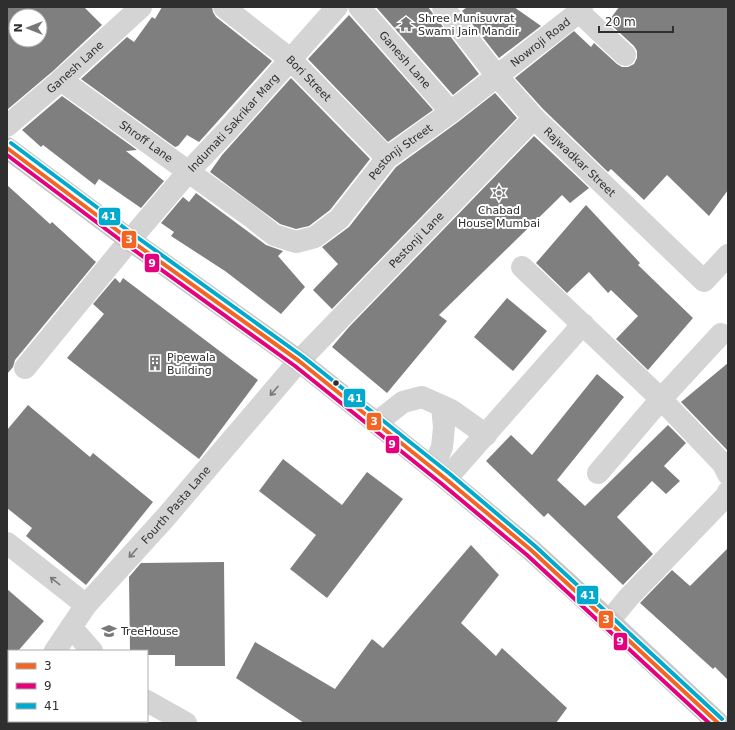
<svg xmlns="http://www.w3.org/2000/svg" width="735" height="730" font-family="'DejaVu Sans',sans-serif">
	<rect width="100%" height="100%" fill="#fff"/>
	<!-- building -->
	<g fill="#7f7f7f" fill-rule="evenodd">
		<path d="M 7,7 L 84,7 L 102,25 L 53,71 L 8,109 ZM 16,16 L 40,16 L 40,40 L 16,40 Z"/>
		<polygon points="162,7 212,7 213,12 216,17 272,61 199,142 187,135 178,146 175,147 81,79 127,37 134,42 152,17 155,19"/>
		<polygon points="376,7 428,7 479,74 453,95"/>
		<polygon points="467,7 514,7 541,26 499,58 462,11"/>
		<polygon points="619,7 728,7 728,190 709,216 667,175 644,200 611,169 608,172 543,109 515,78 574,31 591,47 594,43 617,64 622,67 628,67 634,64 637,58 637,51 634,46 608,22"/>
		<polygon points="349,15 433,110 388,142 308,59"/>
		<polygon points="291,78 370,159 330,210 309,226 296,229 280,224 210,172 222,155"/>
		<polygon points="495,93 517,118 332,309 313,290 338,264 322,247 349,227 396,167 458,122"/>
		<polygon points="62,96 137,150 126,151 164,181 141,208 99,179 95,185 43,145 41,147 22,130"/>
		<polygon points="534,136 589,188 570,203 562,195 439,315 447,321 387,393 332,347 349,327"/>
		<polygon points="7,185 50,224 52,222 96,262 15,360 13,367 7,374"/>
		<polygon points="196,193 266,245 283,251 278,256 305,287 281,314 225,271 171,236 174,232 161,223 183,197 189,202"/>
		<polygon points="586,205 640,263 638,265 693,318 648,370 616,339 638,316 611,290 608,293 589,272 567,293 536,263"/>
		<polygon points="115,278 120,283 123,278 258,380 199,459 67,358 104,314 93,304"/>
		<polygon points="507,298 547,331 513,371 474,337"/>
		<polygon points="728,363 728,451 681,402"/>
		<polygon points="597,374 624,397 557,480 585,506 668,425 686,443 664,466 680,481 666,494 652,481 617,517 653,554 623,585 548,513 544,517 486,461 511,435 532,455"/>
		<polygon points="28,405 90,457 93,453 153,502 86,585 26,536 32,528 7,508 7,430"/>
		<polygon points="283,459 342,505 367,472 403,499 327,598 290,569 316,535 259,491"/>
		<polygon points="471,545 499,575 461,623 496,656 502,648 567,708 556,723 304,723 236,678 255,642 335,689 372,639 383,648"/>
		<polygon points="728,548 728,680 715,667 713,669 640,603 672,570 690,586"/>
		<polygon points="224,562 225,666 175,666 175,655 147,655 147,651 130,651 129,577 141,563"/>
		<polygon points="7,589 44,621 18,651 9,651 9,662 7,664"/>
	</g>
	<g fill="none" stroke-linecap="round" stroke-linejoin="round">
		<!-- minor -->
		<g stroke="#d4d4d4" stroke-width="22">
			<path id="s1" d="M 224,7 L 290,59 L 387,158"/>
			<path id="s2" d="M 359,7 L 451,112"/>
			<path id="s3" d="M 443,7 L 497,76 L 534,118 L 704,281 L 728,255"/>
			<polyline points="579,7 579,12 625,55"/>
			<path id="s4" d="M 61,80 L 250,216 L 274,235 L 296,242 L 315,237 L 339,219 L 387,158 L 451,112 L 579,12 L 582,7"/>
			<path id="s5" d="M 7,126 L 61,80 L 141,7"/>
			<polyline points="522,267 661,399 723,464 728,474"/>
			<path id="s6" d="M 25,368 L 130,240 L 188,172 L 228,130 L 337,7"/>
			<polyline points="376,423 403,402 422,397 451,410 486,435"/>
			<polyline points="433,469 442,447 444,427 442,406"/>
			<polyline points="598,473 661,399 721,334"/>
			<polyline points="446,479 583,324"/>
			<polyline points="7,543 86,605"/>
			<polyline points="609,621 629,597 727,495 728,492"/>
			<polyline points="71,627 92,651"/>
			<path id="s7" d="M 55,651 L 86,605 L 165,518 L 299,361 L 534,118"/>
			<polyline points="147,701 186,723"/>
			<polyline points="7,720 9,717"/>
		</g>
		<!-- major -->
		<polyline stroke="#c7c7c7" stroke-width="22" points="7,148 130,240 299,361 446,479 531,550 609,621 718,723"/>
		<!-- bus-1 casing -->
		<g stroke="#fff" stroke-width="7">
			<polyline id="bus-1" points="7,148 130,240 299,361 446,479 531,550 718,723"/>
		</g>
		<!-- bus-2 casing -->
		<g stroke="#fff" stroke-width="7">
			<polyline id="bus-2" points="7,155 127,245 295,366 442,484 527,555 709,723"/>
		</g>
		<!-- bus-3 casing -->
		<g stroke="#fff" stroke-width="7">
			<polyline id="bus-3" points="11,143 134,235 302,356 450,474 535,546 722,719"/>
		</g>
		<!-- bus-1 -->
		<use href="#bus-1" stroke="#f26522" stroke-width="4"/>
		<!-- bus-2 -->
		<use href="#bus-2" stroke="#e5007d" stroke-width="4"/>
		<!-- bus-3 -->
		<use href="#bus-3" stroke="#00a9ce" stroke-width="4"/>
	</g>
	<!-- one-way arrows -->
	<defs><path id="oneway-shaft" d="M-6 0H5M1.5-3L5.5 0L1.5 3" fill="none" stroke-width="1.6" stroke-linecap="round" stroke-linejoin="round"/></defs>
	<g stroke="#797979">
		<use href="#oneway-shaft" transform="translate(274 391) rotate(131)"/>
		<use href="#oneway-shaft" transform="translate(133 553) rotate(132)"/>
		<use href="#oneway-shaft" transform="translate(55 581) rotate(-142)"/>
	</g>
	<!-- icons -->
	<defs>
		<g id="temple-bare" transform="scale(1.2)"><path d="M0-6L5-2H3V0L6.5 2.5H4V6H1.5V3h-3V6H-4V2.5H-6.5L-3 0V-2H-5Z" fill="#787878" stroke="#fff" stroke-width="2.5" paint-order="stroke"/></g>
		<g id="synagogue-bare" transform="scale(1.2)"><path d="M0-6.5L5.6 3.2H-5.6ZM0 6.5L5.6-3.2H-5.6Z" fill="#787878" stroke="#fff" stroke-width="2.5" paint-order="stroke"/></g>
		<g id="building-bare" transform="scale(1.2)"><path d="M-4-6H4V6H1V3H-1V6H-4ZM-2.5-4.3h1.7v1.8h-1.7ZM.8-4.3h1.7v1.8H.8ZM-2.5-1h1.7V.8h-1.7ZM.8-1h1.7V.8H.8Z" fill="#787878" stroke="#fff" stroke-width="2.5" paint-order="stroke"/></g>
		<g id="school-bare" transform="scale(1.2)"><path d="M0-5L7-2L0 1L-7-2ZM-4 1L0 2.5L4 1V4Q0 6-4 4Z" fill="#787878" stroke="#fff" stroke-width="2.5" paint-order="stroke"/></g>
	</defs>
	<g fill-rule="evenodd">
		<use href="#temple-bare" x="406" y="24"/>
		<use href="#synagogue-bare" x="499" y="193"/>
		<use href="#building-bare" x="155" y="363"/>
		<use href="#school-bare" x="109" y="631"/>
	</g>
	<!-- markers -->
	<circle fill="#2f2f2f" stroke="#fff" stroke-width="1.5" cx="336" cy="383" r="3.5"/>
	<g text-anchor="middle" stroke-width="4" stroke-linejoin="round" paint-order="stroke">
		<!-- poi labels -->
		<g font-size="11" fill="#2f2f2f" stroke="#fff" text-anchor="start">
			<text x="418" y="22">Shree Munisuvrat<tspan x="418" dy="13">Swami Jain Mandir</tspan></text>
			<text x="499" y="214" text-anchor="middle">Chabad<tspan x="499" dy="13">House Mumbai</tspan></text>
			<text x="167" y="361">Pipewala<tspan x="167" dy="13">Building</tspan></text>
			<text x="121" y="635">TreeHouse</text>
		</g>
		<!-- street labels -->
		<g font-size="11" fill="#2f2f2f" stroke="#fff">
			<text dy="4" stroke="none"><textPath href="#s4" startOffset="606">Nowroji Road</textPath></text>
			<text dy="4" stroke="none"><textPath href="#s2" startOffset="70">Ganesh Lane</textPath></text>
			<text dy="4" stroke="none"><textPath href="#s5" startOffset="90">Ganesh Lane</textPath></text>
			<text dy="4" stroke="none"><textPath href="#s1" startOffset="111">Bori Street</textPath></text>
			<text dy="4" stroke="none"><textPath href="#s6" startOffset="322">Indumati Sakrikar Marg</textPath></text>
			<text dy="4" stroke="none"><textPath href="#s4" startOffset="105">Shroff Lane</textPath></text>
			<text dy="4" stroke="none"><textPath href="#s4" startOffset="428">Pestonji Street</textPath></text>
			<text dy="4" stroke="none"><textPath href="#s3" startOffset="207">Rajwadkar Street</textPath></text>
			<text dy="4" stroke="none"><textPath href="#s7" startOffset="548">Pestonji Lane</textPath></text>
			<text dy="4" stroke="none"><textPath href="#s7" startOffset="190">Fourth Pasta Lane</textPath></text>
		</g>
	</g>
	<g stroke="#fff" stroke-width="1.5">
		<rect x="98" y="207" width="23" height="19" rx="4" fill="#00a9ce"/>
		<rect x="121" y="230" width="16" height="19" rx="4" fill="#f26522"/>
		<rect x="144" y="253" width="16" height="20" rx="4" fill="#e5007d"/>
		<rect x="343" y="388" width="23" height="20" rx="4" fill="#00a9ce"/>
		<rect x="366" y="412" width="16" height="19" rx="4" fill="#f26522"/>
		<rect x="385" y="435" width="15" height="19" rx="4" fill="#e5007d"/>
		<rect x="576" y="585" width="23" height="20" rx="4" fill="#00a9ce"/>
		<rect x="598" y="610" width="16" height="19" rx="4" fill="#f26522"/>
		<rect x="613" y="632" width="15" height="19" rx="4" fill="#e5007d"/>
	</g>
	<g font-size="11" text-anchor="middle" font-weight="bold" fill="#fff">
		<text x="109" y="220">41</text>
		<text x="129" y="243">3</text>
		<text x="152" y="267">9</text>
		<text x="355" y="402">41</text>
		<text x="374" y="425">3</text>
		<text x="392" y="448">9</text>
		<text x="588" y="599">41</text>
		<text x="606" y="623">3</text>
		<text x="620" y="645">9</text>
	</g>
	<!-- border -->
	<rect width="735" height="730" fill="none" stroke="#2f2f2f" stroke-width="16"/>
	<!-- legend -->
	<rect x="8" y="650" width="140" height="72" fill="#ffffff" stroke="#acacac"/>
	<rect x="16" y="663" width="20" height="6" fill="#f26522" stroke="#acacac"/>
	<text x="44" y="670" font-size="12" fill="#2f2f2f">3</text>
	<rect x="16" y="683" width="20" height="6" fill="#e5007d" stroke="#acacac"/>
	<text x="44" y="690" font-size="12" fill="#2f2f2f">9</text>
	<rect x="16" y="703" width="20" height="6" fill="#00a9ce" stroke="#acacac"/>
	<text x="44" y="710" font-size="12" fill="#2f2f2f">41</text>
	<!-- north arrow -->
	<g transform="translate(28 28) rotate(270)"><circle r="19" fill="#ffffff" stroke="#acacac"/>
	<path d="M0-3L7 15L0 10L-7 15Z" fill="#787878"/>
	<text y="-6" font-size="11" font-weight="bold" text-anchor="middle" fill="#2f2f2f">N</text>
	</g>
	<!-- scale -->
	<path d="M599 26v6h74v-6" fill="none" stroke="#2f2f2f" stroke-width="2"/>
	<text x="605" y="26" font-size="12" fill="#2f2f2f" stroke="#ffffff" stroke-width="3" paint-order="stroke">20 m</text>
</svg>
